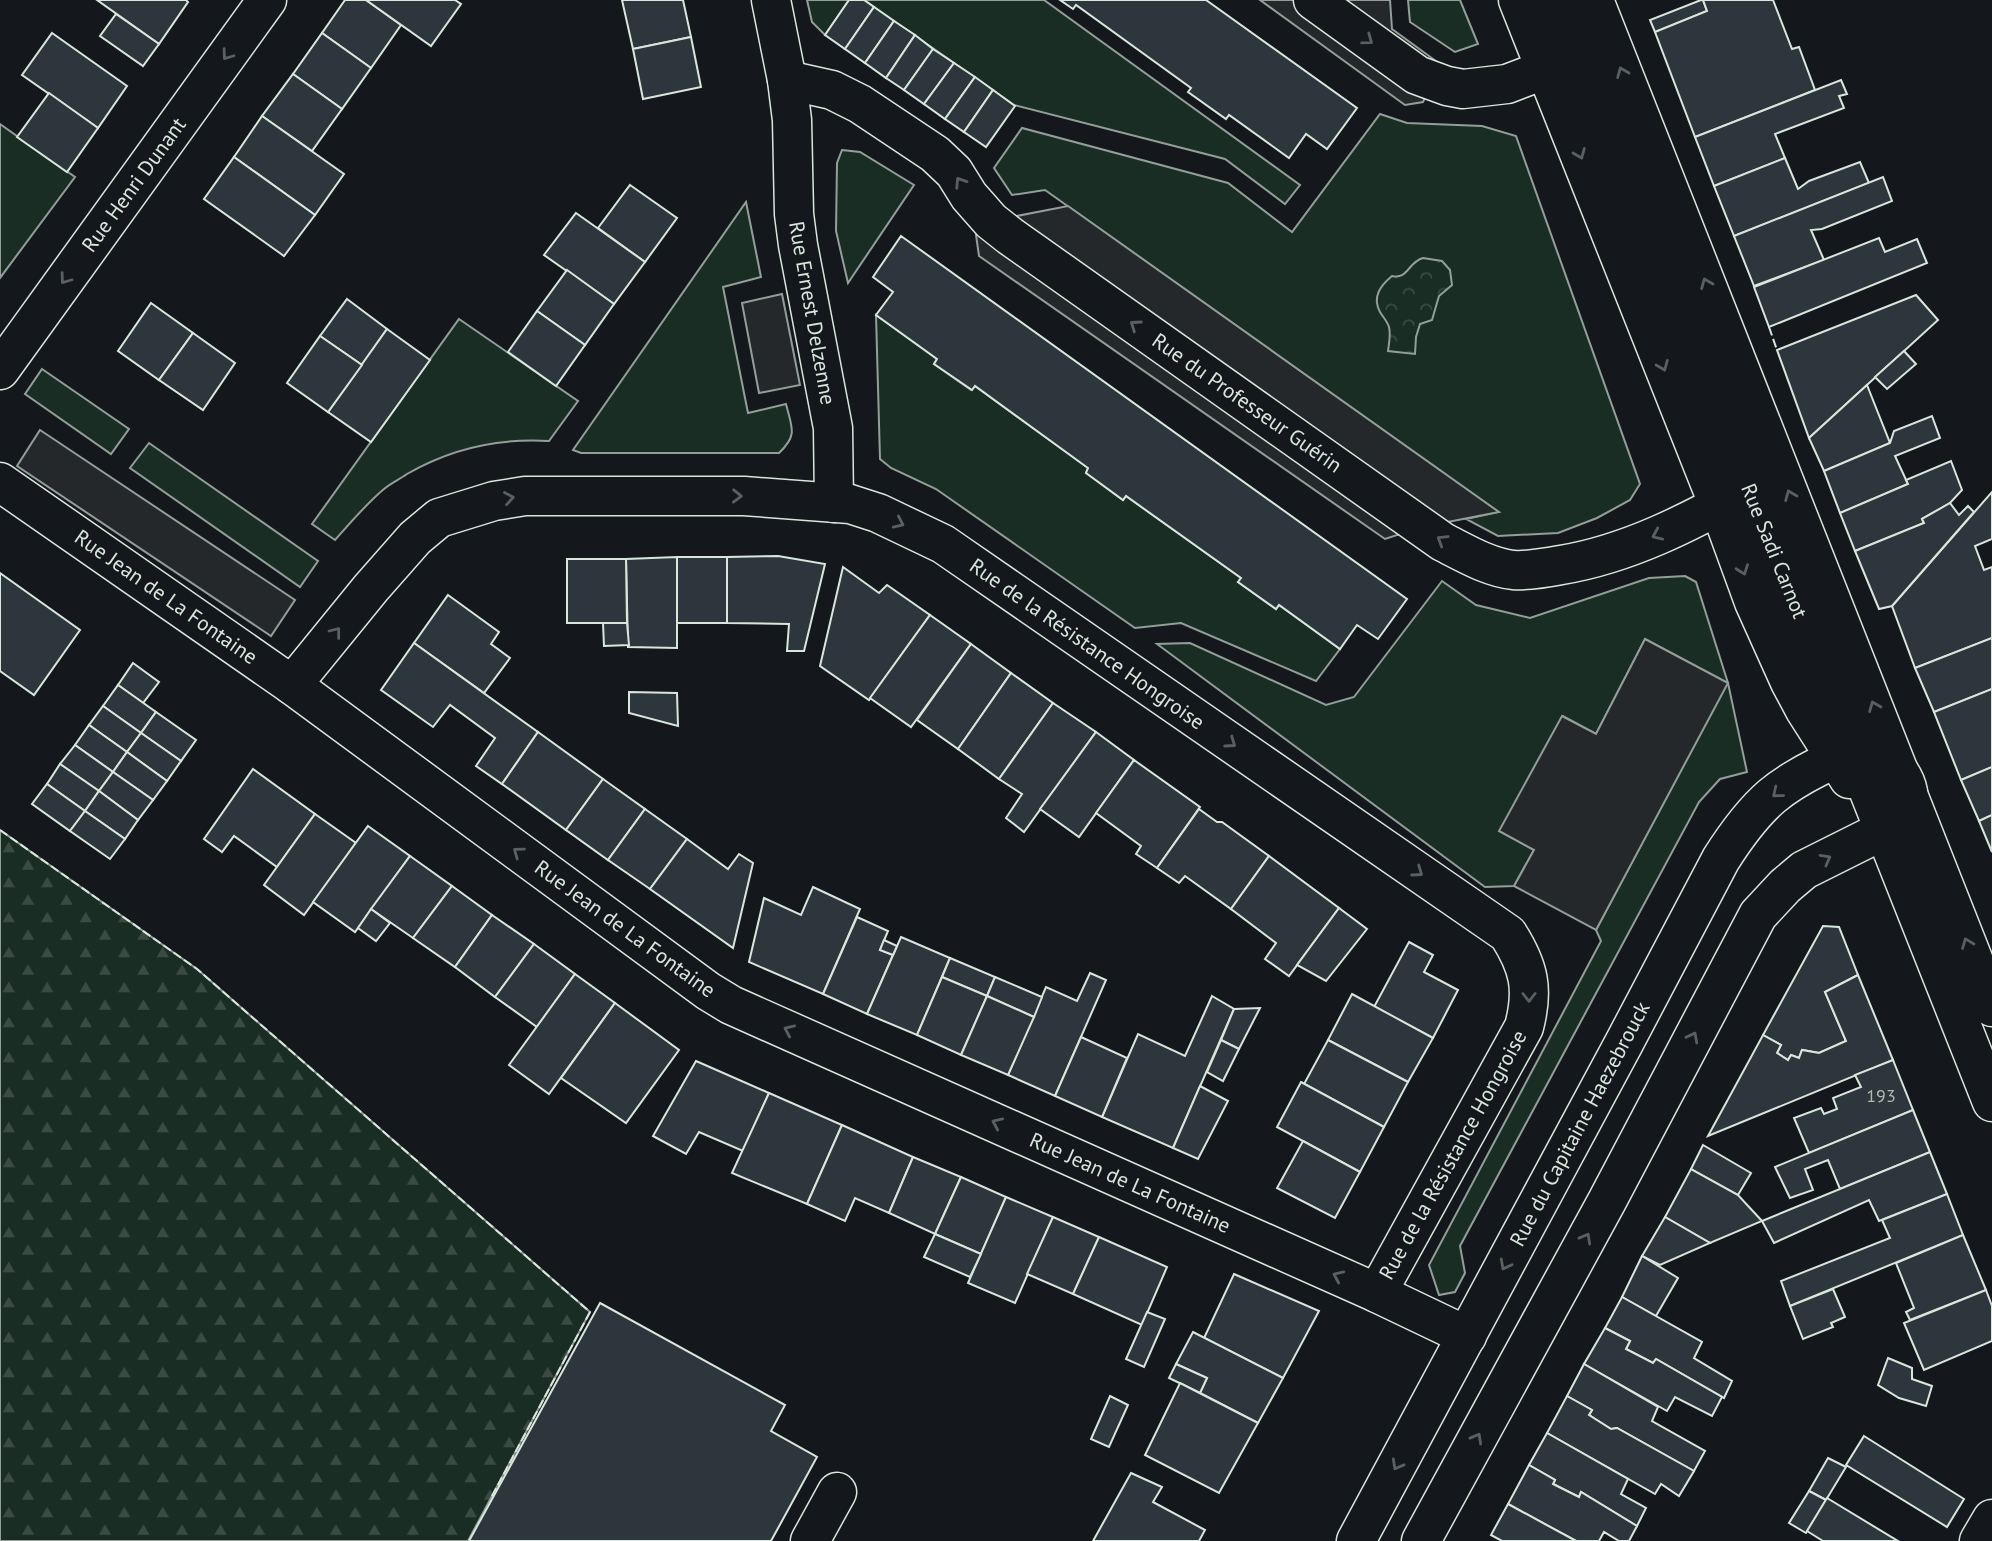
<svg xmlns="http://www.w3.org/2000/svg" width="1992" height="1541" font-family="'PT Sans',sans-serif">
	<defs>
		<pattern id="forest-firs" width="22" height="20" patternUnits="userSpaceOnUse" patternTransform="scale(1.75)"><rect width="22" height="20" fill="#1a2d24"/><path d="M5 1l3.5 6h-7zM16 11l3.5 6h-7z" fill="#3b4b43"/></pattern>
		<pattern id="park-crowns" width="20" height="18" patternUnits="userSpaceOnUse" patternTransform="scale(1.75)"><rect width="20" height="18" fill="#1a2d24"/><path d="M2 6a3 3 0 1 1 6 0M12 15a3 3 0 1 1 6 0" fill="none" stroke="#3b4b43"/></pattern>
	</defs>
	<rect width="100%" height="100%" fill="#14181c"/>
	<!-- grass -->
	<g fill="#1a2d24" stroke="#939e99" stroke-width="2">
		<polygon points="807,0 849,0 825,35 812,22"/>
		<polygon points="864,0 1044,0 1300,185 1285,204 1225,159 1014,105"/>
		<polygon points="1408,0 1460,0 1478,44 1455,52 1410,22"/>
		<polygon points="1380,114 1407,123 1482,126 1516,136 1640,484 1630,500 1597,518 1558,533 1498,536 1466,519 1498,512 1045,190 1012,195 994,168 1022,128 1228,183 1292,232"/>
		<polygon points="0,124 75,177 0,278"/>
		<polygon points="842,150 860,152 914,185 848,283 836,231 837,163"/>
		<path d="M 746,202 L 761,277 L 723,287 L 748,413 L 786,404 C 792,428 798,435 779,453 L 581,453 L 573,450 Z"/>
		<polygon points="876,315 937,359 934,364 971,390 975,386 1088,468 1086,473 1123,500 1126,496 1241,578 1238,582 1276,609 1279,605 1340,649 1316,681 1181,623 1135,628 936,489 891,468 880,459"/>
		<path d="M 459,319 L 578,401 L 549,441 C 499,438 450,449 407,474 C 400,479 391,483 384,489 C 366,504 351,522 335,540 L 312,524 Z"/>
		<polygon points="42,369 129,429 111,454 25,394"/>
		<polygon points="149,443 318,561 300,587 130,468"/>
		<polygon points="1685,576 1696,582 1728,683 1747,772 1720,779 1699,802 1460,1246 1465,1273 1455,1292 1439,1295 1429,1265 1601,941 1596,930 1727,683 1645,639 1596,734 1563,716 1500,831 1534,850 1514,886 1485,887 1157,644 1190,643 1326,705 1354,697 1442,581 1476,605 1530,618 1649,578"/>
	</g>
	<!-- forest -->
	<polygon fill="url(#forest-firs)" stroke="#939e99" stroke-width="2" points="0,830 197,969 590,1312 468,1541 0,1541"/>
	<!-- park -->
	<path fill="url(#park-crowns)" stroke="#939e99" stroke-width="2" d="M 1423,258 L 1442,261 L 1450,270 L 1452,285 L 1439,296 L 1432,320 L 1420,324 L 1416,337 L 1415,354 L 1388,351 C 1389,343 1391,335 1389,327 C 1387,321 1383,317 1380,312 C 1372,297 1380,286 1392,276 C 1408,280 1408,262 1423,258 Z"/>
	<!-- parking -->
	<g fill="#24282b" stroke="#939e99" stroke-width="2">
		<polygon points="1260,0 1390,0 1392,29 1440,64 1423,102 1405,105"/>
		<polygon points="1068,206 1499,512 1422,527 1385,539 979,256 976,235 991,221"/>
		<polygon points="782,294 800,385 759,393 742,303"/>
		<polygon points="40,430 295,600 271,636 17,466"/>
		<polygon points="1645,639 1728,683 1596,930 1514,886 1534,850 1499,831 1562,716 1596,734"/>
	</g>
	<!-- building -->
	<g fill="#2c363c" stroke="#d8e6dc" stroke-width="2">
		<polygon points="97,0 186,0 188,2 159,44"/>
		<polygon points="345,0 366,0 401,25 371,68 322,33"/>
		<polygon points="366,0 455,0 461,4 431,46"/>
		<polygon points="622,0 683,0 691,37 633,49"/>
		<polygon points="849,0 864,0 874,7 845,49 825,35"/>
		<polygon points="1060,0 1206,0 1357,108 1327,149 1306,134 1289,158 1229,115 1226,119 1188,92 1191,88 1076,5 1073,9"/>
		<polygon points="1701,0 1703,0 1707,11 1655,32 1650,20"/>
		<polygon points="1703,0 1773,0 1792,49 1799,47 1815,90 1695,137 1655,32 1707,11"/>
		<polygon points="874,7 894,21 865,63 845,49"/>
		<polygon points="116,14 159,44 143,66 100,36"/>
		<polygon points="894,21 915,35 886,78 865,63"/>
		<polygon points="52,33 127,86 98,128 22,75"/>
		<polygon points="322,33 371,68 342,109 293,74"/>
		<polygon points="915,35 933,49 904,90 886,78"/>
		<polygon points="691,37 701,87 643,99 633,49"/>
		<polygon points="933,49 954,63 924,104 904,90"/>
		<polygon points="954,63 975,77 945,119 924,104"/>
		<polygon points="293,74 342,109 312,151 262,116"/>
		<polygon points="975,77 993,90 964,132 945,119"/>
		<polygon points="1841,80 1847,94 1839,96 1844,108 1775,134 1785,158 1714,186 1695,137"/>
		<polygon points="993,90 1015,106 986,147 964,132"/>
		<polygon points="49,93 98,128 67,172 17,137"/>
		<polygon points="262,116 344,174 315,215 234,157"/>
		<polygon points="234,157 315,215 284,256 204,199"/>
		<polygon points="1785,158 1798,189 1809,181 1860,162 1869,183 1734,236 1714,186"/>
		<polygon points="1883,177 1892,201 1822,229 1811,230 1824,260 1754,286 1734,236"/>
		<polygon points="630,185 677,218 645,262 598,228"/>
		<polygon points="576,213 645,262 614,304 544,255"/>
		<polygon points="901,236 1407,599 1378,639 1357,625 1340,649 1279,605 1276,609 1238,582 1241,578 1126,496 1123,500 1086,473 1088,468 975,386 972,390 934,364 937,359 876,315 893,292 873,277"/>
		<polygon points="1879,238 1885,252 1917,239 1927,263 1769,327 1754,287"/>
		<polygon points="567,270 614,304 585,345 537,311"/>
		<polygon points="1916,295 1938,320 1809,438 1777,350"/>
		<polygon points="347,299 387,329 362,365 320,336"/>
		<polygon points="151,303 193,333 159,380 118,351"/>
		<polygon points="537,311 585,345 556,386 508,352"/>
		<polygon points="387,329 430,360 371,442 328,412"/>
		<polygon points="193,333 235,363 203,410 159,380"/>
		<polygon points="320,336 362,365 328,412 287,383"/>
		<polygon points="1904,351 1916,364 1887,389 1875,377"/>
		<polygon points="1867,385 1890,443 1824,471 1809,438"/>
		<polygon points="1932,416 1940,438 1895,456 1908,484 1840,513 1824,471 1890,443 1894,431"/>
		<polygon points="1951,461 1962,490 1950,503 1922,519 1924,523 1855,551 1840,513 1908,484 1906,480"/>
		<polygon points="1992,492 1992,539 1975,546 1984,570 1992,567 1992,638 1915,668 1892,606"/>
		<polygon points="1950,503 1959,515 1968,506 1974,512 1892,606 1879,609 1855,551 1924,523 1922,519"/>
		<polygon points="778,556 825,564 804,651 787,651 789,624 727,623 727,557"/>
		<rect x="677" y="557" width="50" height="66"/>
		<polygon points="677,557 677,648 628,647 626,559"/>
		<polygon points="567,559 626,559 627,623 567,623"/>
		<polygon points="843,567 879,593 887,585 930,615 869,700 820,666"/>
		<polygon points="0,573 80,630 34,695 0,671"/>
		<polygon points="448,595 499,632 491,644 510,658 484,693 414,643"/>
		<polygon points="930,615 971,644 911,727 870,698"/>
		<polygon points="603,623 627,623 629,645 604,646"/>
		<polygon points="1992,638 1992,689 1934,712 1915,668"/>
		<polygon points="414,643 538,732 502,784 476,766 495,738 450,705 433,727 381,690"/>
		<polygon points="971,644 1011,673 958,749 917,720"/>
		<polygon points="133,663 159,682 143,703 118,685"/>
		<polygon points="1011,673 1053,703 999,779 958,749"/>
		<polygon points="118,685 156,712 141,733 103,706"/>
		<polygon points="1992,689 1992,767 1961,780 1934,712"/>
		<polygon points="629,692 677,693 678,726 629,713"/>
		<polygon points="1053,703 1096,732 1024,832 1006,818 1022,794 999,779"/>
		<polygon points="103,706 141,733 127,752 89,725"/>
		<polygon points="156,712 196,740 181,761 141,733"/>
		<polygon points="89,725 127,752 113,772 75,745"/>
		<polygon points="538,732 603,779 566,830 502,784"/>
		<polygon points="1096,732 1134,760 1079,837 1040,809"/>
		<polygon points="141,733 181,761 167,781 127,752"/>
		<polygon points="75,745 113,772 99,791 60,764"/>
		<polygon points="127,752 167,781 153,800 113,772"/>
		<polygon points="1134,760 1200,807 1157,868 1136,854 1141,846 1096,813"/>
		<polygon points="60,764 99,791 85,811 47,784"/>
		<polygon points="1992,767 1992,815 1979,821 1961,780"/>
		<polygon points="253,769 315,814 277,867 234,836 222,852 204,839"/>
		<polygon points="113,772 153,800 138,820 99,791"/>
		<polygon points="603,779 645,809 608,860 566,830"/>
		<polygon points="47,784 85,811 70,831 32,804"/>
		<polygon points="99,791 138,820 125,839 85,811"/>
		<polygon points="645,809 687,839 650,889 608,860"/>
		<polygon points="1199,809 1217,822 1222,822 1269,856 1231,909 1185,876 1179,883 1157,868"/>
		<polygon points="85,811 125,839 110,859 70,831"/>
		<polygon points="315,814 356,843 304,915 264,885"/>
		<polygon points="1992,815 1992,852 1979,821"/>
		<polygon points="368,826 410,856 355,932 313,902"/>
		<polygon points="687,839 728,869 739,854 753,863 733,948 650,889"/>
		<polygon points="410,856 452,886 413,938 371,909"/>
		<polygon points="1269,856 1339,908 1289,976 1265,959 1276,943 1231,909"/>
		<polygon points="452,886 492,915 455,967 413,938"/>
		<polygon points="813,887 860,909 823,994 749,962 764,898 801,915"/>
		<polygon points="1339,908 1367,929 1326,981 1297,965"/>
		<polygon points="371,909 390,923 376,941 358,928"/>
		<polygon points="492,915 534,944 495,997 455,967"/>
		<polygon points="857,917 888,931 880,950 893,955 867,1014 823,994"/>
		<polygon points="1823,926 1839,927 1858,975 1825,992 1846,1041 1819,1053 1802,1050 1799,1058 1791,1055 1788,1060 1777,1053 1781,1045 1763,1035"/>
		<polygon points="901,937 950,958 917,1035 867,1014"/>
		<polygon points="884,940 897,946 893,955 880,950"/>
		<polygon points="1409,942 1433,955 1424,972 1458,990 1433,1038 1374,1007"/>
		<polygon points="534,944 575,974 537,1027 495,997"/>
		<polygon points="950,958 995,977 987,996 942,977"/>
		<polygon points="1090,973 1106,980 1055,1096 1008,1075 1046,987 1077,1001"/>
		<polygon points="575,974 615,1003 549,1094 509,1065"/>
		<polygon points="1858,975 1893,1060 1708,1136 1763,1035 1781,1045 1777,1053 1788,1060 1791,1055 1799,1058 1802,1050 1819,1053 1846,1041 1825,992"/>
		<polygon points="942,977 987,996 961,1055 917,1035"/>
		<polygon points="995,977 1042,997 1034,1017 987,996"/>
		<polygon points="1352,994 1433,1038 1408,1082 1328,1040"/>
		<polygon points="987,996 1034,1017 1008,1075 961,1055"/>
		<polygon points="1212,996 1234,1009 1173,1148 1102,1117 1138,1034 1185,1056"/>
		<polygon points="615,1003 679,1050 626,1123 561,1078"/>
		<polygon points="1260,1008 1239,1049 1221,1040 1234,1009"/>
		<polygon points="1081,1037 1127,1058 1102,1117 1055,1096"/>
		<polygon points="1221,1040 1239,1049 1223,1081 1207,1072"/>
		<polygon points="1328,1040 1408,1082 1384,1127 1304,1084"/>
		<polygon points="1893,1060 1913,1110 1809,1153 1794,1118 1821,1108 1824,1114 1837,1109 1833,1098 1861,1087 1855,1075"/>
		<polygon points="696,1061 769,1093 743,1151 699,1132 686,1154 653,1136"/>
		<polygon points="1301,1082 1384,1127 1360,1172 1277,1127"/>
		<polygon points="1200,1086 1228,1101 1198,1159 1173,1148"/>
		<polygon points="769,1093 842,1125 807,1204 732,1173"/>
		<polygon points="1913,1110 1930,1152 1840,1189 1828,1160 1805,1169 1813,1190 1790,1198 1775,1167"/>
		<polygon points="842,1125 913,1157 889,1213 855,1198 845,1221 807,1204"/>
		<polygon points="1303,1141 1360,1172 1335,1218 1277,1188"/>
		<polygon points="1703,1145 1751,1173 1738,1195 1691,1169"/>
		<polygon points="1930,1152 1947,1194 1879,1221 1869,1200 1774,1243 1762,1221"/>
		<polygon points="913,1157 961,1177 935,1234 889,1213"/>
		<polygon points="1691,1169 1738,1195 1762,1221 1710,1243 1665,1217"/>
		<polygon points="961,1177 1006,1197 981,1254 935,1234"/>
		<polygon points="1947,1194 1963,1235 1790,1306 1781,1281 1890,1238 1882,1220"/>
		<polygon points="1006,1197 1053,1217 1015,1303 968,1283"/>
		<polygon points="1053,1217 1099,1237 1073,1294 1027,1274"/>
		<polygon points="1665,1217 1710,1243 1660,1265 1642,1256"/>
		<polygon points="935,1234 981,1254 970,1277 924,1257"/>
		<polygon points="1963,1235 1986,1290 1910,1320 1906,1312 1914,1308 1896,1263"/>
		<polygon points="1099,1237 1167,1267 1142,1325 1073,1294"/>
		<polygon points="1642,1256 1678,1278 1656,1316 1622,1297"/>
		<polygon points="1234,1274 1319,1311 1283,1378 1204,1338"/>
		<polygon points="1833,1289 1845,1317 1831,1323 1833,1327 1803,1339 1790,1306"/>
		<polygon points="1986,1290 1992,1306 1992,1341 1924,1370 1904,1323"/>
		<polygon points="1622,1297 1702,1342 1694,1358 1732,1381 1724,1398 1656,1359 1653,1363 1626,1349 1630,1341 1605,1328"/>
		<polygon points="600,1303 785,1405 771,1431 817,1457 771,1541 469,1541"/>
		<polygon points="1147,1312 1165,1319 1144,1367 1126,1359"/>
		<polygon points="1605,1328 1630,1341 1626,1349 1653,1363 1656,1359 1722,1397 1712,1416 1675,1397 1667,1411 1584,1364"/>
		<polygon points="1193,1332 1283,1378 1258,1423 1200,1393 1207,1378 1176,1364"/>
		<polygon points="1888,1358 1912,1368 1912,1379 1932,1386 1926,1406 1899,1398 1878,1385"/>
		<polygon points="1176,1364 1207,1378 1200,1393 1169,1378"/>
		<polygon points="1584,1364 1658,1407 1652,1421 1705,1451 1694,1471 1617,1428 1611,1429 1589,1415 1592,1410 1567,1396"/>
		<polygon points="1180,1383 1258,1423 1219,1493 1145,1455"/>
		<polygon points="1110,1396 1128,1405 1109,1447 1091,1439"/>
		<polygon points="1567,1396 1592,1410 1589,1415 1611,1429 1617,1428 1694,1471 1679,1496 1661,1484 1655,1494 1547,1433"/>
		<polygon points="1547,1433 1628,1479 1621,1494 1646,1508 1637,1526 1581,1492 1579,1497 1553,1484 1555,1480 1529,1465"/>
		<polygon points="1864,1436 1964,1499 1947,1527 1846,1465"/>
		<polygon points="1828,1458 1846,1467 1826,1500 1809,1491"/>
		<polygon points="1529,1465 1555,1480 1553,1484 1579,1497 1581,1492 1637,1526 1629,1541 1619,1541 1604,1532 1599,1541 1576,1541 1508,1504"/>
		<polygon points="1131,1473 1162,1487 1153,1502 1205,1530 1199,1541 1093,1541"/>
		<polygon points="1809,1491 1826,1500 1806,1533 1789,1523"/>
		<polygon points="1827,1498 1898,1541 1823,1541 1807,1531"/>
		<polygon points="1508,1504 1576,1541 1502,1541 1491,1535"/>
	</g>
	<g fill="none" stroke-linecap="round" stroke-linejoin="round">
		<!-- minor casing -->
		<g stroke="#d8e6dc" stroke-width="41">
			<g id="minor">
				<polyline points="771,0 787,80 792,120 794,214 798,245 833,428 834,503"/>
				<polyline points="1313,0 1417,75 1447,86 1463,89 1507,84 1570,60"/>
				<polyline points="1518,0 1719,506 1754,602 1790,682 1805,710 1849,779"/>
				<polyline points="1594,0 1992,1007"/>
				<path d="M 787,80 L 832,90 L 860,104 L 935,154 L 954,172 L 969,196 L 991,221 L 1010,236 L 1443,542 C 1465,553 1488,567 1513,570 C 1528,571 1545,568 1561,565 C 1628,554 1690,522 1749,489"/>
				<polyline points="0,370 267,0"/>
				<polyline points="0,482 292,685 708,991 731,1005 1377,1293 1467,1336"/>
				<path d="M 292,685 L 371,588 L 415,538 L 439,518 L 494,501 L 525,496 L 744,496 L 850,504 L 878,513 L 943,544 L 1508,934 C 1529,967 1534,989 1524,1027 L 1377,1293"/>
				<polyline points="810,1541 837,1492"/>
				<path d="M 1356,1541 L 1624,1043 L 1721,859 C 1735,837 1751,814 1772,796 C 1791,780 1843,750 1868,751 C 1887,752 1905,775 1908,792 C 1909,798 1908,806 1907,813 L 1898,823 L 1804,870 L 1785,886 L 1758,915 L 1607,1201 L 1421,1541"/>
				<polyline points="1979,1541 1992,1519"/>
			</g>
		</g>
		<!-- major casing -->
		<g stroke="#d8e6dc" stroke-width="41">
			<polyline id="major" points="1555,0 1992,1102"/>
		</g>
		<!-- minor -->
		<use href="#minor" stroke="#14181c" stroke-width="38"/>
		<!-- major -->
		<use href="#major" stroke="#14181c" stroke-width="38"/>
		<!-- fence -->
		<g stroke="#d8e6dc" stroke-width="2" stroke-dasharray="9 3.5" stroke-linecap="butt">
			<polyline points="1769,327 1777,350"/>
			<polyline points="0,830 197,969 590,1312 491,1498"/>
		</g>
	</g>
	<!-- one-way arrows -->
	<defs><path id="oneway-chevron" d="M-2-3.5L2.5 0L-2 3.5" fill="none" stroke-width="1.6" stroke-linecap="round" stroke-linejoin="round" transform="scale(1.75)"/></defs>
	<g stroke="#59605f">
		<use href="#oneway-chevron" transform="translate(1368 40) rotate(36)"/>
		<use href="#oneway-chevron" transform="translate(227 55) rotate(126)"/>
		<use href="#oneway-chevron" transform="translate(1622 72) rotate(-112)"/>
		<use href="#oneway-chevron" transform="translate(1580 154) rotate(68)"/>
		<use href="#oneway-chevron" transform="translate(960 182) rotate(-123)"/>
		<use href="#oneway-chevron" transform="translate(65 279) rotate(126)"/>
		<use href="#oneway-chevron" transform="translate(1706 283) rotate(-112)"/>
		<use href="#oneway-chevron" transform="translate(1135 325) rotate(-145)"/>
		<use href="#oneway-chevron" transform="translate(1663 366) rotate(68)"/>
		<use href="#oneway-chevron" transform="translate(1790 495) rotate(-112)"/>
		<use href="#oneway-chevron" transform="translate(737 496) rotate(1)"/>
		<use href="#oneway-chevron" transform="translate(509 498) rotate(-10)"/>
		<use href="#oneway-chevron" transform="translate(899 523) rotate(25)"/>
		<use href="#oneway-chevron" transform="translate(1657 535) rotate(156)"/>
		<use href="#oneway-chevron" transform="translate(1442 540) rotate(-148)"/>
		<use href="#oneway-chevron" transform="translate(1743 570) rotate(70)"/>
		<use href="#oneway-chevron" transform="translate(336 632) rotate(-52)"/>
		<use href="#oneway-chevron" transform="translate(1874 706) rotate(-112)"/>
		<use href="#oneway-chevron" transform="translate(1231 743) rotate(35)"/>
		<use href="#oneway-chevron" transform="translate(1777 793) rotate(141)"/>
		<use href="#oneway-chevron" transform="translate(518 852) rotate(-144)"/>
		<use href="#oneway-chevron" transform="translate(1826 859) rotate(-29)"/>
		<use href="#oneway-chevron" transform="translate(1418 872) rotate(35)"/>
		<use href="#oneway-chevron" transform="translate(1967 943) rotate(-111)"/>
		<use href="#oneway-chevron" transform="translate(1529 997) rotate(90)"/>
		<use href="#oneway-chevron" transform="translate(789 1030) rotate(-156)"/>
		<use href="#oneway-chevron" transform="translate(1693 1037) rotate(-62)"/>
		<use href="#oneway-chevron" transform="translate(997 1123) rotate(-156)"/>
		<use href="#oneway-chevron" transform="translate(1586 1238) rotate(-61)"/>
		<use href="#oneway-chevron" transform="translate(1505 1265) rotate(118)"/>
		<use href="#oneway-chevron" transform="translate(1338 1276) rotate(-156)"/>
		<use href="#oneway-chevron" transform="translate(1477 1438) rotate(-61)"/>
		<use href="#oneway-chevron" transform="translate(1397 1465) rotate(119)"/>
	</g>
	<g text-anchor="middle" stroke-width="5" stroke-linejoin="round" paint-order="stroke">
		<!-- number labels -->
		<g font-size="18" fill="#adbab4">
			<text x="1881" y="1102">193</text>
		</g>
		<!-- street labels -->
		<g font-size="21" fill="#d8e6dc" stroke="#14181c">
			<text transform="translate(134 185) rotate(-54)" y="7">Rue Henri Dunant</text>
			<text transform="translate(812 313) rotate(80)" y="7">Rue Ernest Delzenne</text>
			<text transform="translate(1247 403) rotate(35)" y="7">Rue du Professeur Guérin</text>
			<text transform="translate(1774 551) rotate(68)" y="7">Rue Sadi Carnot</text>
			<text transform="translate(166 597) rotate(35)" y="7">Rue Jean de La Fontaine</text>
			<text transform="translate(1087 644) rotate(35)" y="7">Rue de la Résistance Hongroise</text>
			<text transform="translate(625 929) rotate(36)" y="7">Rue Jean de La Fontaine</text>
			<text transform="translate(1580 1124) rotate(-62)" y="7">Rue du Capitaine Haezebrouck</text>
			<text transform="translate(1453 1155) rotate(-61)" y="7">Rue de la Résistance Hongroise</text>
			<text transform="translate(1130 1183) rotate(24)" y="7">Rue Jean de La Fontaine</text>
		</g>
	</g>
</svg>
